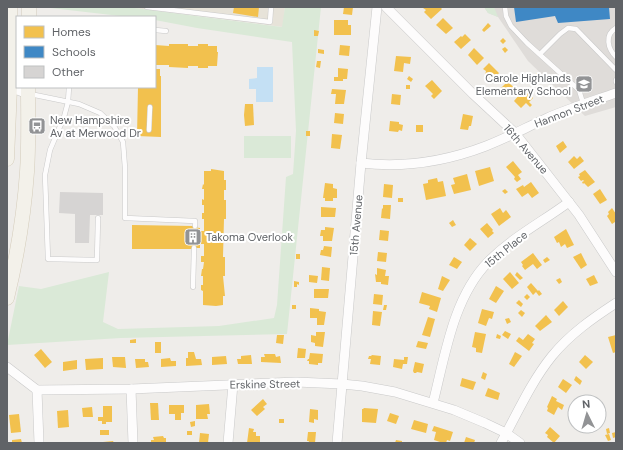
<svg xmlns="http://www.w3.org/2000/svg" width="623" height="450" font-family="'DM Sans',sans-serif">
	<rect width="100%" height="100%" fill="#efedea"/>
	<!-- commercial -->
	<polygon fill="#e7e3d9" points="127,7 285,7 283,27"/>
	<!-- education -->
	<polygon fill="#dfdcd9" points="484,7 616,7 616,107 585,116 528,61 498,17 488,13"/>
	<!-- green -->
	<g fill="#dae9d7">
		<polygon points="42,7 127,7 282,27 285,7 321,7 287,334 121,338 7,345 19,286 41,289 109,272 103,322 118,329 219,326 274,318 277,305 286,177 293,174 296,131 292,42 197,28 155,20 155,17 129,17"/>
		<polygon points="484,7 494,7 498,17 488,13"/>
		<rect x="244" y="136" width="47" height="22"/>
	</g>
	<!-- water -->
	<polygon fill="#c4e0f4" points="257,67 273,67 273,102 256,102 256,89 249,89 249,79 257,78"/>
	<!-- homes -->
	<g fill="#f2c14e">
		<polygon points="234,7 259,7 258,17 233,13"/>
		<polygon points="344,7 353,7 352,15 343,14"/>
		<polygon points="424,7 440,7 442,9 431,19 424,12 426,10 423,8"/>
		<polygon points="443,18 453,28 446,34 436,25"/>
		<polygon points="334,20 348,20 348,25 351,25 351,35 334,35"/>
		<polygon points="488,23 491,26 484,32 482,30"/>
		<polygon points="314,30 319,31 318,36 314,36"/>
		<polygon points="465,34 471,40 461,49 454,42 461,36 462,37"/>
		<polygon points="503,38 506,41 503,44 500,41"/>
		<polygon points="169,44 188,44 188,46 198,46 198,44 208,44 208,46 217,46 217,52 218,52 217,66 208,66 208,68 198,68 198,66 188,66 188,68 169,67 169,65 155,65 155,45 169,46"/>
		<polygon points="340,45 350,46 349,56 339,55"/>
		<polygon points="505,47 508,50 505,53 502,49"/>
		<polygon points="474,48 484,58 477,65 468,55"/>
		<polygon points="318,49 324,50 324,54 318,53"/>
		<polygon points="396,56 411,57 410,64 404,63 403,72 394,71"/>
		<polygon points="317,61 321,61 320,68 316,67"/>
		<polygon points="489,63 499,73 493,80 488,75 486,76 485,75 486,71 483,69"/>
		<polygon points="338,68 348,69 347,79 343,79 343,81 334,81 334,77 338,77"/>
		<polygon points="155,69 160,69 160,76 161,76 161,137 137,136 138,87 155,87"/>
		<polygon points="537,73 540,77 536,81 533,77"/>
		<polygon points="409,76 413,79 411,82 407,79"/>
		<polygon points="511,78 513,81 510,84 515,88 507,95 501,88"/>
		<polygon points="432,80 442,91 434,99 431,96 433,94 425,86"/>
		<rect x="406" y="85" width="4" height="4"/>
		<polygon points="332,89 346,90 344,104 335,104 336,94 331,94"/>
		<polygon points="526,91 533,98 529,102 532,105 530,107 526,103 521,108 514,101 520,94 522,96"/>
		<polygon points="392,94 401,95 400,105 391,104"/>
		<polygon points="245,104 253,104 254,125 245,126 244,115"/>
		<polygon points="335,113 344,114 343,124 334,123"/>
		<polygon points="463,114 473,116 471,126 469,126 468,130 460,129"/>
		<polygon points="390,121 399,122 399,124 403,125 402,131 399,130 398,132 389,131"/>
		<rect x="416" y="125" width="7" height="7"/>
		<rect x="306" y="131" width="4" height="5"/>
		<polygon points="332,134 342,135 340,149 331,148"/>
		<polygon points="563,141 567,147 560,153 556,146"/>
		<polygon points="574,156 577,159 580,156 584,161 574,169 568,162"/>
		<polygon points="513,161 522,172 518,175 521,179 517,182 514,179 515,177 506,167"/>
		<polygon points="490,167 494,181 479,186 475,171"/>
		<polygon points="211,169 224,171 224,180 226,180 226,190 224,190 224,200 226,200 226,219 224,219 223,257 225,257 225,276 223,276 225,296 223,296 223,305 216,306 203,305 203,291 201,290 201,285 203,285 203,276 201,276 202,269 203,269 204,262 201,262 201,256 204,256 204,244 200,244 200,248 193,248 193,249 132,249 132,225 193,226 193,227 200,228 200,231 204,231 204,219 202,219 202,213 204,213 204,205 202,205 202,199 204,200 204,189 202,189 203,184 204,185 204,171 211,171"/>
		<polygon points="585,170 595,182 588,187 584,183 583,184 582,182 584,181 583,180 581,181 578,177 580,176 579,174"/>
		<polygon points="467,174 471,190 454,194 451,185 455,184 453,178"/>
		<polygon points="437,178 438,182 443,181 446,196 426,200 423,184 428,183 428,180"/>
		<polygon points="531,182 539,193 532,198 528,193 522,197 516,189 523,185 524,187"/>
		<polygon points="325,183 333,184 333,188 337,189 337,198 333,198 333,201 325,201 325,198 323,198"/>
		<polygon points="384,184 393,185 392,198 383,197"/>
		<polygon points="505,189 508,192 505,194 502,191"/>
		<polygon points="600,189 607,200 600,204 593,194"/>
		<rect x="398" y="198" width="5" height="4"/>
		<polygon points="383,205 391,205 390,219 381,218 382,208 383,209"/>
		<polygon points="321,207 336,208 335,217 321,217"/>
		<polygon points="500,208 503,213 506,210 511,217 499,226 491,214"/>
		<polygon points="612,208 616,214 616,224 615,222 612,224 607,216 609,214 608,212"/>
		<polygon points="453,220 456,225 452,227 449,223"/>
		<polygon points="487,223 493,230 492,231 494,233 488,238 480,229"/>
		<polygon points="325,227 334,228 332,241 323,241 323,236 320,236 321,230 325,230"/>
		<polygon points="566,229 574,245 567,248 565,244 561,247 559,242 557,243 554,237"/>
		<polygon points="380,230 389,231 388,241 379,240"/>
		<polygon points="470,238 477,244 470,251 464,245"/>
		<polygon points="324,246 332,247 331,257 320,255 321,250 323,250"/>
		<polygon points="378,252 387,253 386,262 377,261"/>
		<polygon points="533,253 542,265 537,269 533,264 525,270 522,266 523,265 521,262"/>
		<polygon points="581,253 587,265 581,269 573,257"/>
		<rect x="296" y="254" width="4" height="5"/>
		<polygon points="454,257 462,262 457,269 449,265"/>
		<polygon points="547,257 550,260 545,263 543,260"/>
		<polygon points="322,267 330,268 329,281 321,280"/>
		<polygon points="377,268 386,270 385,276 389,276 388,285 381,284 381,282 376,282 375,274 377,275"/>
		<polygon points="510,272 519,283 512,289 503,279"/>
		<polygon points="517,272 523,278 520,280 515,275"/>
		<polygon points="309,275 318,276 317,283 309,282"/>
		<polygon points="594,275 598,283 590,286 586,279"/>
		<polygon points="442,276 450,280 443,291 438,289"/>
		<polygon points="560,278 562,282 559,284 556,280"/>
		<polygon points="294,281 299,282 299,285 297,284 297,287 294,287"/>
		<polygon points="531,283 538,291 539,290 542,294 539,296 536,292 533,295 527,287"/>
		<polygon points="496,286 504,291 496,303 489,299"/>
		<polygon points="314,289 329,289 328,298 314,298"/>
		<polygon points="422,292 441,298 437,312 429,309 430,306 419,303"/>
		<polygon points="374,294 383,295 382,305 373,304"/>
		<polygon points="527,294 530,297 527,300 524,297"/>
		<polygon points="519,300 523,304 521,307 516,303"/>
		<polygon points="563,301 568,307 559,316 554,310"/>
		<rect x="292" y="305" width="4" height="4"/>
		<polygon points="384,305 387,305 386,310 383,310"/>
		<polygon points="310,308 319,309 319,311 326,312 324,325 317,325 317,318 310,318"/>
		<polygon points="482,309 494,312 492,319 489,318 486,326 478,323"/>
		<polygon points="521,310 525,313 522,317 518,313"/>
		<polygon points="373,311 382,312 380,326 372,325"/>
		<polygon points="546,315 552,322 540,331 535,326"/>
		<polygon points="428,317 435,319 430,337 422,335"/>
		<polygon points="509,318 511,322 507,324 505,319"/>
		<polygon points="505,331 511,334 508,339 502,335"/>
		<polygon points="316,332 325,332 323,347 315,346 315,343 311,342 311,335 316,336"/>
		<polygon points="475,332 486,334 482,353 476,352 476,348 472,347"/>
		<polygon points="497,334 501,336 500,339 496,338"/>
		<polygon points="528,334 535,339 532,343 534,344 529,351 516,341 519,337 523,340"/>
		<polygon points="277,335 284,335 283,344 276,343"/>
		<polygon points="616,335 616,352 613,353 608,337"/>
		<polygon points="136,339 136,343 130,343 130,340"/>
		<polygon points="418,341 428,343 426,349 416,347"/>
		<rect x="155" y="342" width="6" height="11"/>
		<polygon points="298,348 306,349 305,358 297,358"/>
		<polygon points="41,349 52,362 45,368 34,355"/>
		<polygon points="188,352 194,352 196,359 201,359 202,365 186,366 186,358 188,358"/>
		<polygon points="515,352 522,356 514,367 509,364"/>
		<polygon points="310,353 323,354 322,363 318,363 318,365 309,364 309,361 307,361 308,359 309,359"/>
		<polygon points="264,354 275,354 276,357 280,356 281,363 261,362 261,357 265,357"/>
		<polygon points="251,355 252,364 238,364 237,359 241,359 241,356"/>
		<polygon points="372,355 381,356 380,365 370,364 371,359 368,359 369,356 371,356"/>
		<polygon points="585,355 593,362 586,369 579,362"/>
		<polygon points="226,356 227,364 212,365 212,357"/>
		<polygon points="112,357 125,357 126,368 113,367"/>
		<polygon points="404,357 408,357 407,364 403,364 402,369 393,367 394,359 404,360"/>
		<polygon points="103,358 103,369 86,370 85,359"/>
		<polygon points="170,358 171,361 176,361 176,366 161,367 161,359"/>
		<polygon points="135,359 145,359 145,362 148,362 149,367 136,368"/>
		<polygon points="77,360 77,369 63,371 63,362"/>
		<polygon points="415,362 424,364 422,373 417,372 416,373 414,373 413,371"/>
		<polygon points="483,372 487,374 485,380 481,378"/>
		<polygon points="576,376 582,381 580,385 574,380"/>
		<polygon points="462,378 476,382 473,390 460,386"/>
		<polygon points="563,379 572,385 566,393 558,387"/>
		<polygon points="488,388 500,393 498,400 485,396"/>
		<polygon points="552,396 557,399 556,401 564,405 562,410 558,407 554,415 547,411 548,408 547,407"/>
		<polygon points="263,399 267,404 263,407 265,409 257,416 251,410"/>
		<polygon points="150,403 158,403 159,420 151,420"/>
		<polygon points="209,404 210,414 207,414 208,419 196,419 196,405"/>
		<polygon points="169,405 184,405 184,413 181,413 181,420 175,420 175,414 169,414"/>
		<polygon points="103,406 112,406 112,422 106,422 106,424 102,424 102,421 98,421 98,417 103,417"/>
		<polygon points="92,407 93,417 83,417 82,408"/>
		<polygon points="364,408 378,409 376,423 362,422 362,409 363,409"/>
		<polygon points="310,409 318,410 318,420 314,419 314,423 309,422"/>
		<polygon points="68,410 69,427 58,428 57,411"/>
		<polygon points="390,413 399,416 396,424 387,421"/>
		<polygon points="19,414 21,432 11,433 9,415"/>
		<rect x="279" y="419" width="5" height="4"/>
		<polygon points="414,420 428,424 426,433 411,429"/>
		<polygon points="195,421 195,426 191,427 190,422"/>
		<polygon points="434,426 453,432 450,441 447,440 446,443 443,443 434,440 436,432 432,431"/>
		<polygon points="550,427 560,436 554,443 547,437 548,435 545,433"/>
		<polygon points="249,428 254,429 253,432 256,432 256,436 260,436 260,443 247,443"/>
		<polygon points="609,428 610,433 607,434 606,429"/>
		<rect x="100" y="430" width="9" height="5"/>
		<rect x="187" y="431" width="5" height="4"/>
		<polygon points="308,432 316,432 315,443 308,443 309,441 307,441"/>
		<polygon points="616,432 616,437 613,438 612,433"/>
		<polygon points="200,433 209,434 208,443 199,443"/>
		<polygon points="609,434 611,440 608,441 605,435"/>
		<polygon points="163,436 164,438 166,438 166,443 151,443 151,440 154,440 153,437"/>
		<polygon points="466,437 475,440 474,443 464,443"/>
		<polygon points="21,439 22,443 12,443 12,440"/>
		<polygon points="396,440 402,441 402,443 395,443"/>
		<polygon points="113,441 114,443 104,443 103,442"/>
	</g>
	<!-- schools -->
	<polygon fill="#3f88c5" points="514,7 609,7 610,19 558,23 555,16 516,22"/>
	<!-- building -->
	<polygon fill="#d6d4d3" points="60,192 103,193 103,215 90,215 89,243 75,243 75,214 59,213"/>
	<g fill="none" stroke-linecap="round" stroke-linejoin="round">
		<!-- service casing -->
		<g stroke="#c9c9c9" stroke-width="5.5">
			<g id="service">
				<polyline points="147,7 270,22 271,7"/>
				<polyline points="505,7 506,16 511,26 527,43 579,90 583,103"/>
				<path d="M 616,28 C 604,35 608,49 616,57"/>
				<polyline points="155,30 166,31"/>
				<polyline points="540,54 560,34 568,28 576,29 616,70"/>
				<polyline points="616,80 616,82"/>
				<polyline points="69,87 68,102 64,117 50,150 45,175 48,259 97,260 98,218"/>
				<polyline points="30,94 79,104 100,113 114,126 123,142 125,168 125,218 195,221 195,226"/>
				<polyline points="149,130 150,107"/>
				<polyline points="193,287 194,248"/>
			</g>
		</g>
		<!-- minor casing -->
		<g stroke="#c9c9c9" stroke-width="10">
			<g id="minor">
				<polyline points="386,7 473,94 515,133 579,215 616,272"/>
				<polyline points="7,86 28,94"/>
				<path d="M 361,163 C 404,168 447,161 486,146 C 507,138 527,127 547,118 C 570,108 593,101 616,93"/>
				<polyline points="7,367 37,390 131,389 296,382 342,384 362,386 395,392 454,410 485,423 506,433 520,443"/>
				<polyline points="131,389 133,443"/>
				<polyline points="37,390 39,443"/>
				<path d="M 433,403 C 445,356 453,298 488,262 C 511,238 542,222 569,202"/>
				<polyline points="228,443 233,384"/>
				<polyline points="337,443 361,163 377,7"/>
				<path d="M 501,443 C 517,414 531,382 552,356 C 570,334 593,318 616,303"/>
			</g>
		</g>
		<!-- primary casing -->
		<g stroke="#d4ccba" stroke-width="15">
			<g id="primary">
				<polyline points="29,17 29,7"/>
				<polyline points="7,159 10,87 10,7"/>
				<path d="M 7,298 C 17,257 24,215 27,172 C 29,144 28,115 28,87"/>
			</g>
		</g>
		<!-- service -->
		<use href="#service" stroke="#fdfcfc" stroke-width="4.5"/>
		<!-- minor -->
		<use href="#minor" stroke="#fdfcfc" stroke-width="9"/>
		<!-- primary -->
		<use href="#primary" stroke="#f3f1ea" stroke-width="14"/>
	</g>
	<!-- icons -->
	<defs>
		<g id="school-square" transform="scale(0.9)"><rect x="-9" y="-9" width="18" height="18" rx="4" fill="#929395" stroke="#fff"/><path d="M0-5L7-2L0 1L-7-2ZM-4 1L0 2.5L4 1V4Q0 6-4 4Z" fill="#fff"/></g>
		<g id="bus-square" transform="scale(0.9)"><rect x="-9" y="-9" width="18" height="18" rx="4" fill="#929395" stroke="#fff"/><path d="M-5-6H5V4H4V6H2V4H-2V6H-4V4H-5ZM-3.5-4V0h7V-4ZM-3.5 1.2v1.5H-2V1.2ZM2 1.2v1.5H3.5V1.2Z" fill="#fff"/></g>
		<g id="building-square" transform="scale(0.9)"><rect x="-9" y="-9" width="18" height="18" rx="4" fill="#929395" stroke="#fff"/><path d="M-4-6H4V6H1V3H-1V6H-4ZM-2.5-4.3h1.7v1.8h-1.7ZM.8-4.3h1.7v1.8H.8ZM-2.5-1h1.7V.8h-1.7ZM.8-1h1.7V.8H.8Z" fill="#fff"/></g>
	</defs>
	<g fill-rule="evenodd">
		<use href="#school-square" x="584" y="84"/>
		<use href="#bus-square" x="37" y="126"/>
		<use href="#building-square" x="193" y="237"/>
	</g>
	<g text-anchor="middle" stroke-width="4" stroke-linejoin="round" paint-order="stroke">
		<!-- poi labels -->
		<g font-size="11" fill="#606367" stroke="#fff" text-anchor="start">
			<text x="571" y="82" text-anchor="end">Carole Highlands<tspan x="571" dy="13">Elementary School</tspan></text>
			<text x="50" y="124">New Hampshire<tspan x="50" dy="13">Av at Merwood Dr</tspan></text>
			<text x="206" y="241">Takoma Overlook</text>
		</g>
		<!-- street labels -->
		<g font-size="11" fill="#606367" stroke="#fff">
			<text transform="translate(569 111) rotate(-21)" y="4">Hannon Street</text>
			<text transform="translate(526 149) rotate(49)" y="4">16th Avenue</text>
			<text transform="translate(356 225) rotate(-85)" y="4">15th Avenue</text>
			<text transform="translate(506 249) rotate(-39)" y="4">15th Place</text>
			<text transform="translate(265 384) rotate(-1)" y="4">Erskine Street</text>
		</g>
	</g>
	<!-- border -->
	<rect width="623" height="450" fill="none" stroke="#606367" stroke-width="16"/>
	<!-- legend -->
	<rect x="16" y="16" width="140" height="72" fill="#ffffff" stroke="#bfc1c2"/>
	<rect x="24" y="26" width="20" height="12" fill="#f2c14e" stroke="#bfc1c2"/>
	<text x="52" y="36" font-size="12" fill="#606367">Homes</text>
	<rect x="24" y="46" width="20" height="12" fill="#3f88c5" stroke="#bfc1c2"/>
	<text x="52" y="56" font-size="12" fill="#606367">Schools</text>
	<rect x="24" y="66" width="20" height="12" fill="#d6d4d3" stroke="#bfc1c2"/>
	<text x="52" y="76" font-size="12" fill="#606367">Other</text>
	<!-- north arrow -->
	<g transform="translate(587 414) rotate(355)"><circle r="19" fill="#ffffff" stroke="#bfc1c2"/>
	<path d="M0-3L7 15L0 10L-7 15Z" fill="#929395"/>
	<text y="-6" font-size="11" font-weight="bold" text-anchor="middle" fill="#606367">N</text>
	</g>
</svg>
